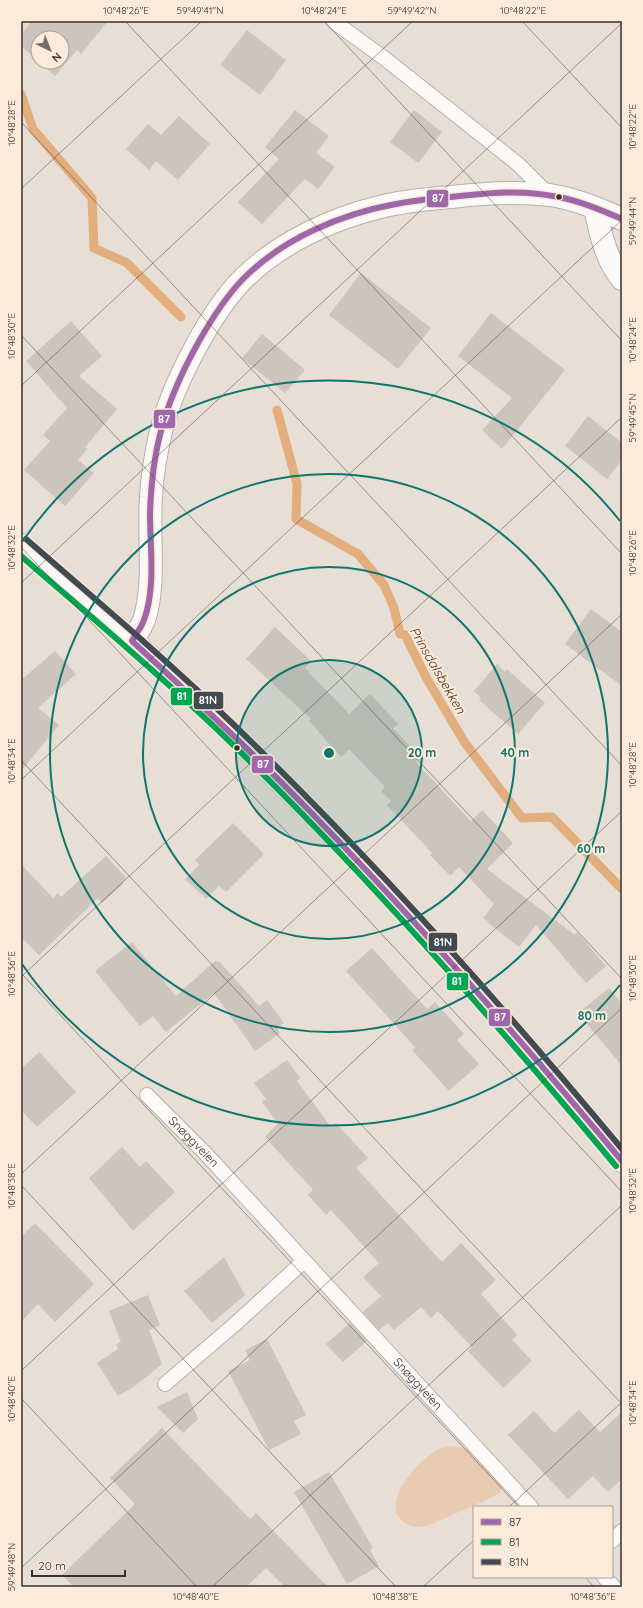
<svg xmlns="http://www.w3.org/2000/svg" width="643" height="1608" font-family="Quicksand,sans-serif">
	<rect width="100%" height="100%" fill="#e7ded6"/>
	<!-- green -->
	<path fill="#e9cbb1" d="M 452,1446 L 470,1449 L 503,1486 L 499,1494 L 432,1524 C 422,1527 415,1529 405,1523 C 377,1505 419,1460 437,1450 C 442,1447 447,1447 452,1446 Z"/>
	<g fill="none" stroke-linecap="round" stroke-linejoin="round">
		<!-- stream -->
		<g stroke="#e3ae7e" stroke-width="9">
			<polyline points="21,94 33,129 92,198 94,248 127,263 181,317"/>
			<polyline points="277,410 297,484 296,519 358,554 384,585 394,608 400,634 405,635 427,679 465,743 522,818 552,817 622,889"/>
		</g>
	</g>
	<!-- building -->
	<g fill="#ccc5be">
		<polygon points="32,21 108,21 81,54 77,50 55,76 39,62 62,62 62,38 38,38 38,61 21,46 21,34"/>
		<polygon points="247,30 286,60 260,95 220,65"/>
		<polygon points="295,110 329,136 316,153 335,167 318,189 305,179 262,224 238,202 279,159 265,147"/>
		<polygon points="414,110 442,132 418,163 390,142"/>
		<polygon points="179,116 210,144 178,180 156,161 149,170 126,149 148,124 161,135"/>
		<polygon points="361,273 431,328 398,369 329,315"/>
		<polygon points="491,313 565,370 502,449 482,430 512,398 458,356"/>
		<polygon points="71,321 102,356 79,376 117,409 85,447 87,449 78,460 94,473 65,506 24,470 50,441 43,435 67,408 26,361"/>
		<polygon points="262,334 305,370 285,393 242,358"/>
		<polygon points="588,416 622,443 622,460 607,479 565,446"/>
		<polygon points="591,609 622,632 622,686 565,644"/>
		<polygon points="275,627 311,661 305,668 349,714 370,694 398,724 393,728 420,757 415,761 471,821 482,810 513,843 487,869 575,935 577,932 606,966 586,983 536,925 519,947 488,923 489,922 483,918 494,904 459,867 450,876 430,855 432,853 387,805 391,801 381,791 385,787 349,749 341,757 309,721 311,719 246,659"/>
		<polygon points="55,651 76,674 38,708 59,725 21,771 21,680"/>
		<polygon points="497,664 505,672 507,669 545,703 518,734 479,700 481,698 474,691"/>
		<polygon points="233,823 264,854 226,892 219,886 206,899 185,879 199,865 195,860"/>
		<polygon points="106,856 126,878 122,883 123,884 102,903 98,898 39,955 21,937 21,864 53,898 58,893 61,897"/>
		<polygon points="132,942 176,996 216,960 218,963 219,961 259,1006 267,1000 284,1023 277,1028 280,1033 255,1051 214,993 166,1032 153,1016 140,1026 95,971"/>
		<polygon points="372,948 427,1009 435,1002 464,1034 457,1040 479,1064 449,1091 412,1050 415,1047 346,971"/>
		<polygon points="609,988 622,1004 622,1066 578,1013"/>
		<polygon points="39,1052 76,1092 37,1127 21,1110 21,1069"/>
		<polygon points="287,1060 300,1078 297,1081 331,1127 336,1123 368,1158 356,1168 442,1262 461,1243 496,1280 481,1294 517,1335 512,1340 532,1361 503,1388 468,1351 472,1347 438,1311 431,1318 421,1307 394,1330 388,1323 379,1330 363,1312 381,1296 363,1277 379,1263 331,1210 326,1215 308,1195 313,1190 265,1137 278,1123 262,1102 266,1099 254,1083"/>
		<polygon points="122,1147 140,1167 146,1161 175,1192 133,1231 89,1178"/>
		<polygon points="35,1223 94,1284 55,1322 38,1304 21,1322 21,1237"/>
		<polygon points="224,1257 245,1295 212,1323 184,1291"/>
		<polygon points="148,1295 160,1325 149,1330 162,1364 135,1386 118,1396 97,1363 118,1349 116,1344 121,1342 109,1311"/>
		<polygon points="350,1323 367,1341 343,1362 326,1344"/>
		<polygon points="267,1339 306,1415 294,1421 301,1434 269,1450 228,1371 250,1360 245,1350"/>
		<polygon points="187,1392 198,1419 183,1433 157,1407"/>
		<polygon points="579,1410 600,1432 622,1412 622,1479 608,1492 593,1476 568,1499 508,1435 534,1411 554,1433"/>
		<polygon points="162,1428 250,1519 256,1513 328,1587 285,1587 266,1568 246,1587 74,1587 62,1575 135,1504 110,1478"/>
		<polygon points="329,1472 373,1548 370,1550 379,1566 347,1584 294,1492"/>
	</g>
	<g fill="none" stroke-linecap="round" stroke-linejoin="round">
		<!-- lane casing -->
		<g stroke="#b7b0a9" stroke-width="16">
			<g id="lane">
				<polyline points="333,21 384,58 518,164 549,195"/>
				<path id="s1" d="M 147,1095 L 206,1154 L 531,1507"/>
				<polyline points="165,1384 234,1325 304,1261"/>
				<polyline points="612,1541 622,1531"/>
				<polyline points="604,1577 614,1587"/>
			</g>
		</g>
		<!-- street casing -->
		<g stroke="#b7b0a9" stroke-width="24">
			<path id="street" d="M 595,208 C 600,232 606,260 622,279"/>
		</g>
		<!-- secondary casing -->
		<g stroke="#b7b0a9" stroke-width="24">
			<g id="secondary">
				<path d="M 21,545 C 70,588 120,629 168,673 C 332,824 481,990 622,1161"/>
				<path d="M 132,641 C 136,634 141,628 144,620 C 156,584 148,535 151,497 C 152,475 156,453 161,431 C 173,384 210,312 244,278 C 281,242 331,219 380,207 C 403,201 427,199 451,197 C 484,193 518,191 550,195 C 576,199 599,209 622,219"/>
			</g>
		</g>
		<!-- lane -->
		<use href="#lane" stroke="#fbfaf9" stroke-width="14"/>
		<!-- street -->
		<use href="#street" stroke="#fbfaf9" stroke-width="22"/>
		<!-- secondary -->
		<use href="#secondary" stroke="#fbfaf9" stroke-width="22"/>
		<!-- bus-1 casing -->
		<g stroke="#fceadb" stroke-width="9">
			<path id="bus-1" d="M 622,219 C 601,210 580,201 558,197 C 523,189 486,193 451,197 C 433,199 414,200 396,204 C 341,214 284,238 244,278 C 225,297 211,320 198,343 C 183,370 169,400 161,431 C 154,457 151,486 150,513 C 150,548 156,587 144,620 C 141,628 136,634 132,641 C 198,702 264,763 326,828 C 429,935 527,1047 622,1161"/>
		</g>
		<!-- bus-2 casing -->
		<g stroke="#fceadb" stroke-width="9">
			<path id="bus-2" d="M 21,556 C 89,615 158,673 223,735 C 363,870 491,1017 616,1166"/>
		</g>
		<!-- bus-3 casing -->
		<g stroke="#fceadb" stroke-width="9">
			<path id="bus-3" d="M 26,539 C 96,600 167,660 234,725 C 372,858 499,1001 622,1149"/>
		</g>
		<!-- bus-1 -->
		<use href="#bus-1" stroke="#a066aa" stroke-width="6"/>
		<!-- bus-2 -->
		<use href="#bus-2" stroke="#00a651" stroke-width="6"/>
		<!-- bus-3 -->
		<use href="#bus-3" stroke="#424a52" stroke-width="6"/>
	</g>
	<!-- ticks -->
	<path fill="none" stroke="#38312b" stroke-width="1" stroke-opacity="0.45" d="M 125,21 L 622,554M 324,21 L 622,341M 522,21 L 622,128M 21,122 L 622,766M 21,189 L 202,21M 21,335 L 622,979M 21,386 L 413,21M 21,547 L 622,1192M 21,583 L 622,23M 21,760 L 622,1404M 21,780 L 622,220M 21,973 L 519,1507M 21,977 L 622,417M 21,1174 L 622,614M 21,1185 L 396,1587M 21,1371 L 622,811M 21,1398 L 197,1587M 509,1507 L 622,1402M 21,1568 L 622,1008M 585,1577 L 594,1587M 212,1587 L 622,1205M 423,1587 L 474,1540"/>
	<!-- distance rings -->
	<circle cx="329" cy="753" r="93" fill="#0f766e" fill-opacity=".12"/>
	<g fill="none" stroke="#0f766e" stroke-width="2">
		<circle cx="329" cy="753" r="93"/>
		<circle cx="329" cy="753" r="186"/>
		<circle cx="329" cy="753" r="279"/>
		<path d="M620 985A372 372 0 0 1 22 964M22 542A372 372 0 0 1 620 521"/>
	</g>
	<!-- markers -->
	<g fill="#38312b" stroke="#fceadb" stroke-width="1.5">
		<circle cx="559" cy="197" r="3.5"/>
		<circle cx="237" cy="748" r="3.5"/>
	</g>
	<g text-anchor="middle" stroke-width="4" stroke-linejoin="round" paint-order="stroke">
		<!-- street labels -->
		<g font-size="12" fill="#38312b" stroke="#fceadb">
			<text dy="4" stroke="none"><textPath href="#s1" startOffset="66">Snøggveien</textPath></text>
			<text dy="4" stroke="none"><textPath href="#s1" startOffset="396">Snøggveien</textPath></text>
		</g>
		<!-- water labels -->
		<g font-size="13" font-style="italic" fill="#503217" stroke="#fceadb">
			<text transform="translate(438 670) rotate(60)" y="5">Prinsdalsbekken</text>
		</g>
	</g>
	<circle cx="329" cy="753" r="6" fill="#0f766e" stroke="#fceadb" stroke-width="2"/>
	<g font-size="12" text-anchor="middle" font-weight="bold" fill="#0f766e" stroke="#fceadb" stroke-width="4" stroke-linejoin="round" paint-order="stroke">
		<text x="422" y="757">20 m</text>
		<text x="515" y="757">40 m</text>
		<text x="591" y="853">60 m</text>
		<text x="592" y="1020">80 m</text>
	</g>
	<g stroke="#fceadb" stroke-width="1.5">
		<rect x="426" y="189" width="23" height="19" rx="4" fill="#a066aa"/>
		<rect x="153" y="409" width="23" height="20" rx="4" fill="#a066aa"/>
		<rect x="170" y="687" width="23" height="19" rx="4" fill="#00a651"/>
		<rect x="193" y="691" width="31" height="19" rx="4" fill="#424a52"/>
		<rect x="251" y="755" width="23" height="19" rx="4" fill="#a066aa"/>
		<rect x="428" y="932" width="30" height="20" rx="4" fill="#424a52"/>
		<rect x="446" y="972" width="23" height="19" rx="4" fill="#00a651"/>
		<rect x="488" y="1008" width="23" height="19" rx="4" fill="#a066aa"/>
	</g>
	<g font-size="11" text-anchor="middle" font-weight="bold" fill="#fff">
		<text x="438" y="202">87</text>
		<text x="164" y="423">87</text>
		<text x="182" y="700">81</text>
		<text x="208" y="704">81N</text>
		<text x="263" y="768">87</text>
		<text x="443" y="946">81N</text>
		<text x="457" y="985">81</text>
		<text x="500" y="1021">87</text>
	</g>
	<!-- border -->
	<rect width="643" height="1608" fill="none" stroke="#fceadb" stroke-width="44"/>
	<!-- legend -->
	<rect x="473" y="1506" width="140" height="72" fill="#fceadb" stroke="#aea095"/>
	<rect x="481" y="1519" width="20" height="6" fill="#a066aa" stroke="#aea095"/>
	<text x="509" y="1526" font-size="12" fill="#38312b">87</text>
	<rect x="481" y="1539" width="20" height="6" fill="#00a651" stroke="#aea095"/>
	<text x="509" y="1546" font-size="12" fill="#38312b">81</text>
	<rect x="481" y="1559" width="20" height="6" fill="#424a52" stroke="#aea095"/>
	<text x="509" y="1566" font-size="12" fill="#38312b">81N</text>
	<!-- north arrow -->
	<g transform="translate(50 50) rotate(137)"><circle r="19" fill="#fceadb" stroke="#aea095"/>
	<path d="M0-3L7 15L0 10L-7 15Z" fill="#756e67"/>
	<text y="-6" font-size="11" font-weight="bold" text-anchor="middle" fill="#38312b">N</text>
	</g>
	<!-- scale -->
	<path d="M32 1570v6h93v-6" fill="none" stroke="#38312b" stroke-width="2"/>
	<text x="38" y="1570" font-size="12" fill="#38312b" stroke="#fceadb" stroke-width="3" paint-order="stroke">20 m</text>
	<rect x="22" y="22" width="599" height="1564" fill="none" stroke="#38312b" stroke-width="1.5"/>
	<g font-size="10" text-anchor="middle" fill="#38312b">
		<text x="126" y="14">10°48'26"E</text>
		<text x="200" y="14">59°49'41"N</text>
		<text x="324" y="14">10°48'24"E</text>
		<text x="412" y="14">59°49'42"N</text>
		<text x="523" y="14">10°48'22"E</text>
		<text transform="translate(11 123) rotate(-90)" y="4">10°48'28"E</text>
		<text transform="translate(632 127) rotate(-90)" y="4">10°48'22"E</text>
		<text transform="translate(632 221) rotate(-90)" y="4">59°49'44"N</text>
		<text transform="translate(11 336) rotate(-90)" y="4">10°48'30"E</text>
		<text transform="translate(632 340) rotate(-90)" y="4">10°48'24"E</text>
		<text transform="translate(632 418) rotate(-90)" y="4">59°49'45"N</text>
		<text transform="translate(11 548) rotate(-90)" y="4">10°48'32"E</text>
		<text transform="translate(632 553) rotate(-90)" y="4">10°48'26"E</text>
		<text transform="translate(11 761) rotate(-90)" y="4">10°48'34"E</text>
		<text transform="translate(632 765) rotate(-90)" y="4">10°48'28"E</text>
		<text transform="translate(11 974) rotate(-90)" y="4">10°48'36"E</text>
		<text transform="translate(632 978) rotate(-90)" y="4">10°48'30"E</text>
		<text transform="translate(11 1186) rotate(-90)" y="4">10°48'38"E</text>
		<text transform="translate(632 1191) rotate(-90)" y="4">10°48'32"E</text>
		<text transform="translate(11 1399) rotate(-90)" y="4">10°48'40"E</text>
		<text transform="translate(632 1403) rotate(-90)" y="4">10°48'34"E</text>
		<text transform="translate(11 1567) rotate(-90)" y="4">59°49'48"N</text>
		<text x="196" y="1600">10°48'40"E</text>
		<text x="395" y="1600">10°48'38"E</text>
		<text x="593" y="1600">10°48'36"E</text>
	</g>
</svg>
